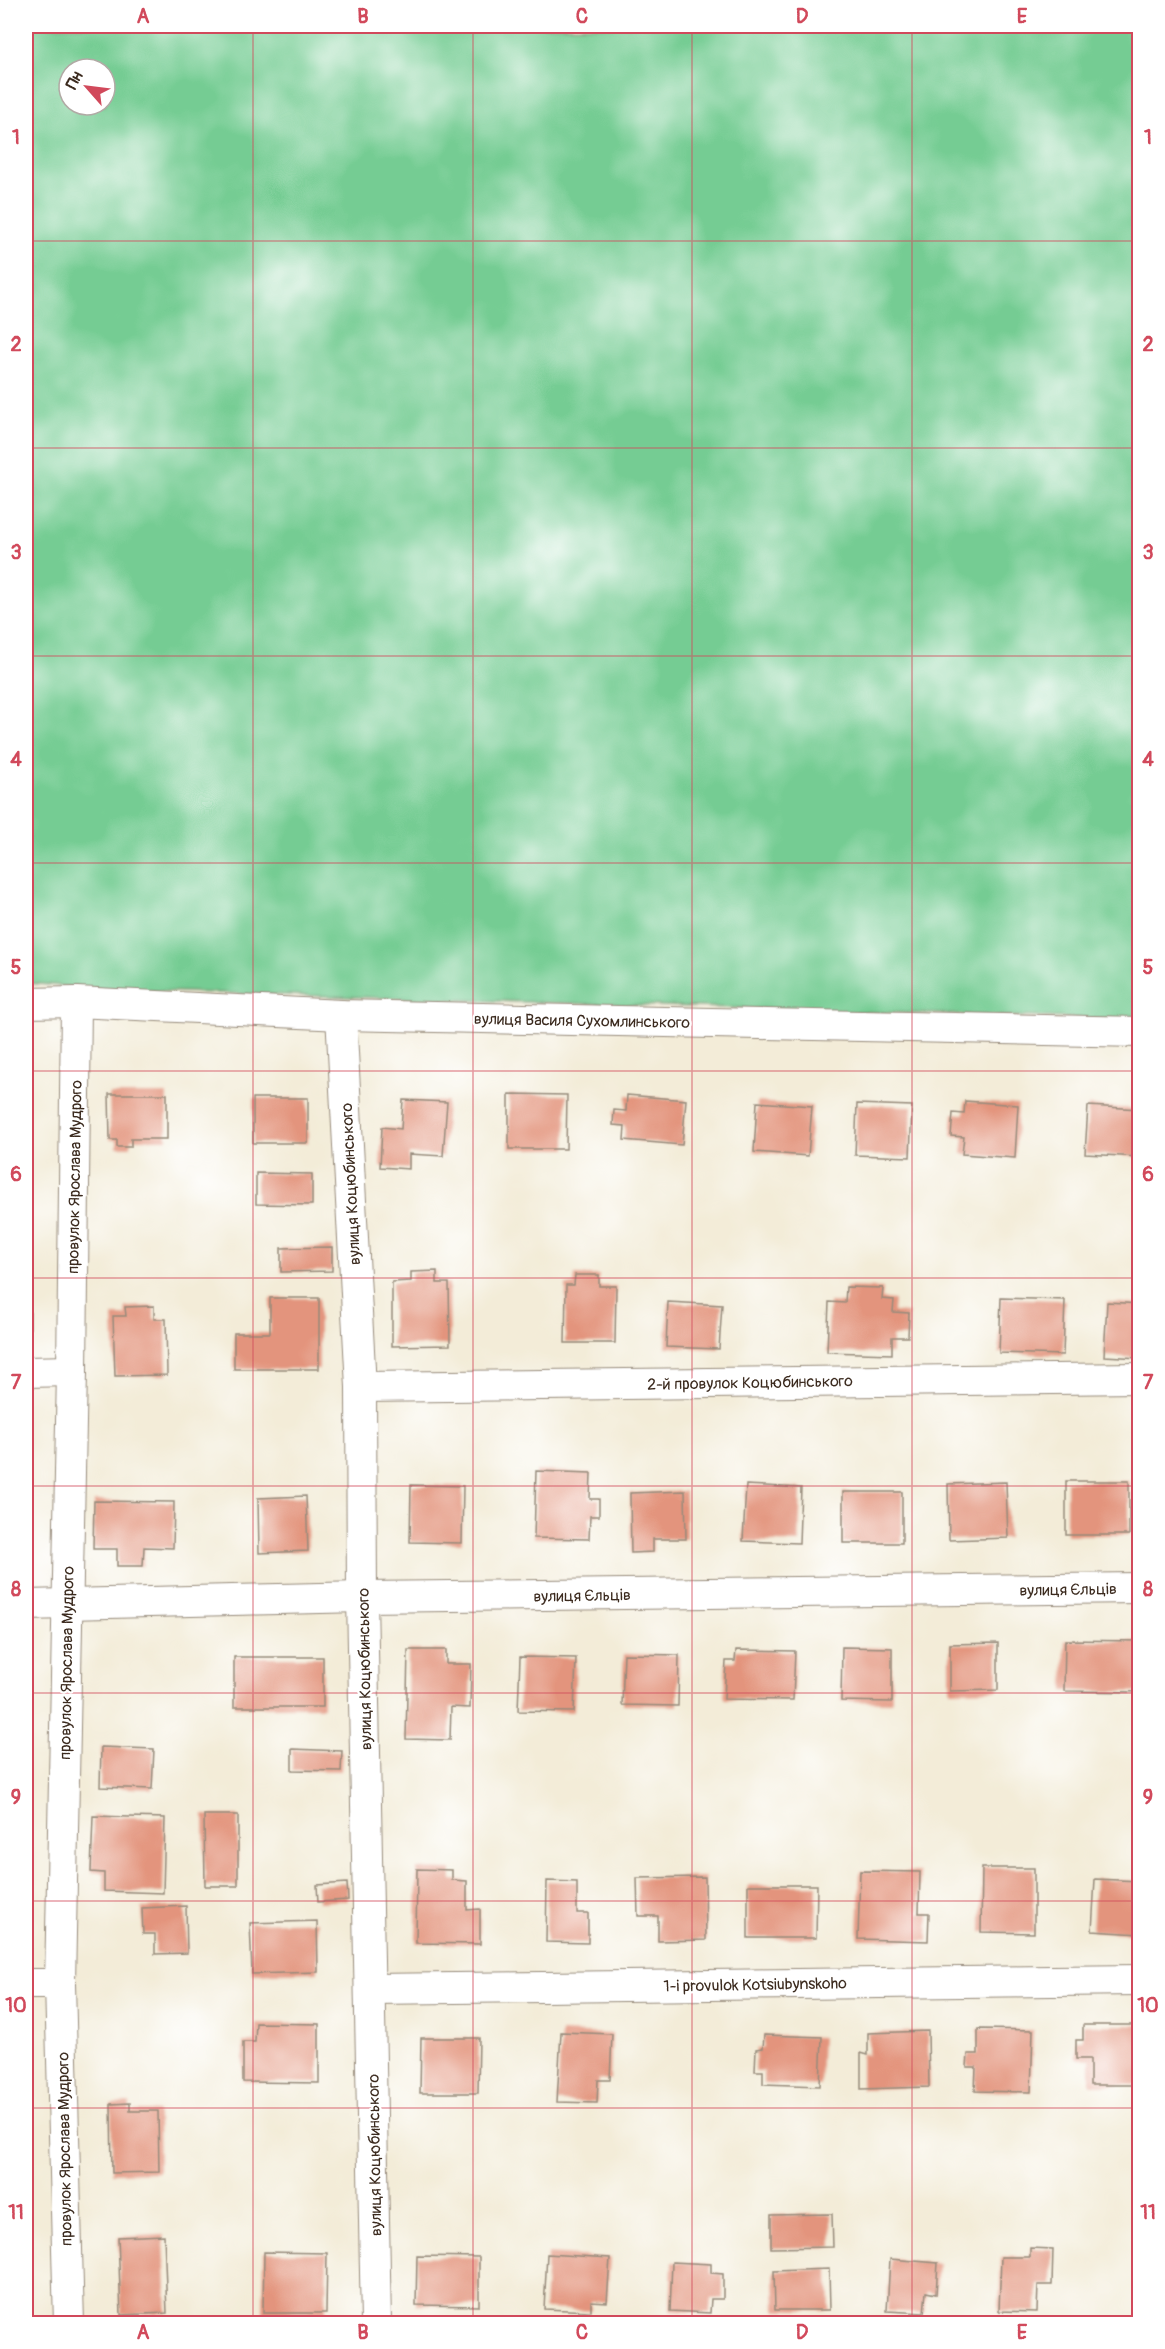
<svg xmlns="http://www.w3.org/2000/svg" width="1165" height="2349" font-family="Pangolin,sans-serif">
	<rect width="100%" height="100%" fill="#fff"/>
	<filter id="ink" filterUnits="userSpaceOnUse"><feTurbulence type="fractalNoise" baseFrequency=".0167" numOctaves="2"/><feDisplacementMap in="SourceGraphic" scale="12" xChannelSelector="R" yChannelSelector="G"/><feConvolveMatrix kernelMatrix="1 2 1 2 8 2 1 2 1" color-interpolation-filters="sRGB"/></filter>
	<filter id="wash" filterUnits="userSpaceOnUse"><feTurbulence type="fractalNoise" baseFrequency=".008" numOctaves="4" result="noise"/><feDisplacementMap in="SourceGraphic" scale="24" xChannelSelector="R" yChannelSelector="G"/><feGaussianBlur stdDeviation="1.35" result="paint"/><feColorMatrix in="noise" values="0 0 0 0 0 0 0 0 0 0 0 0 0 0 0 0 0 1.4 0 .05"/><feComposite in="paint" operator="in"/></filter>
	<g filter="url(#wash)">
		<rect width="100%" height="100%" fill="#f3ecd8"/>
		<!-- green -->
		<path fill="#74cc93" stroke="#587b58" stroke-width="1.5" fill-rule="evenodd" d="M 26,26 L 1139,26 L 1139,1020 L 113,990 L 26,983 ZM 69,69 L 105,69 L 105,105 L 69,105 Z"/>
		<g id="blocks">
			<!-- building -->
			<g fill="#e3947d">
				<polygon points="109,1094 167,1094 167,1139 131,1139 131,1147 117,1147 117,1140 110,1140"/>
				<polygon points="509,1094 567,1095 566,1149 509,1149"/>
				<polygon points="627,1095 686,1100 682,1145 624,1140 625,1126 613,1125 614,1110 626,1111"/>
				<rect x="253" y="1098" width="55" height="45"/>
				<polygon points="403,1100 447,1102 443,1156 409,1154 409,1169 380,1167 382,1127 401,1129"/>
				<polygon points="965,1101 1018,1105 1015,1158 962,1154 964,1137 951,1136 953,1113 964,1114"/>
				<polygon points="757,1102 812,1106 808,1156 754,1152"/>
				<polygon points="857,1104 912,1106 910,1157 855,1155"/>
				<polygon points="1088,1106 1140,1109 1140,1157 1085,1154"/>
				<polygon points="256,1173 312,1174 312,1205 256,1204"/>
				<polygon points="332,1247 332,1271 281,1272 281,1248"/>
				<polygon points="437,1271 437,1283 449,1283 450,1345 392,1346 392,1282 411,1281 411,1272"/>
				<polygon points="575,1275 599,1275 599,1286 616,1286 615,1343 565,1343 566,1285 574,1285"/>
				<polygon points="846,1287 883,1288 882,1299 894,1300 893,1312 909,1313 908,1337 892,1337 892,1354 827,1352 829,1302 845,1303"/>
				<rect x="26" y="1289" width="4" height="47"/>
				<polygon points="270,1298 319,1298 319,1369 234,1369 234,1333 270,1333"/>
				<polygon points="1001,1298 1065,1300 1063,1355 999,1353"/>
				<polygon points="668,1302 722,1305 719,1349 666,1347"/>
				<polygon points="1107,1302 1140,1304 1140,1358 1104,1356"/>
				<polygon points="154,1306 154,1319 166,1319 167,1375 115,1376 113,1316 126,1316 125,1307"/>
				<polygon points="536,1471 591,1473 590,1499 599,1499 599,1516 590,1516 589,1539 534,1538"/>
				<rect x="1066" y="1481" width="63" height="54"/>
				<polygon points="1006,1482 1008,1538 949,1540 948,1484"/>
				<polygon points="411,1485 463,1486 462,1543 410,1542"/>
				<polygon points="746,1485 801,1488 799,1543 743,1541"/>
				<polygon points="685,1491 686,1539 653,1539 653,1552 631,1553 630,1493"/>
				<rect x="843" y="1492" width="59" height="51"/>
				<polygon points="306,1496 308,1551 259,1553 258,1498"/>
				<polygon points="94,1501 174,1502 173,1548 144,1547 143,1566 117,1566 117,1549 93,1549"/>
				<polygon points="1065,1640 1140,1641 1140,1692 1064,1691"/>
				<polygon points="998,1643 998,1690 950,1691 950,1644"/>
				<polygon points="842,1647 892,1648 892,1702 841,1701"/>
				<polygon points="408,1650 446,1650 446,1664 471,1664 470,1708 451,1707 450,1740 406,1739"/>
				<polygon points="736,1650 795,1651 793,1700 724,1699 726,1661 735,1661"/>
				<polygon points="624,1654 679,1655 678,1706 622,1705"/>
				<rect x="234" y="1657" width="89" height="50"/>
				<polygon points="520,1657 576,1658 574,1712 518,1711"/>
				<polygon points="101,1747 154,1749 152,1789 100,1787"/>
				<polygon points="292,1749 342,1751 341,1771 292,1770"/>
				<polygon points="204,1815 238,1815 238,1886 205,1886"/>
				<polygon points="93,1816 165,1818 163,1893 104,1891 104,1873 91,1872"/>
				<polygon points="982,1868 1034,1868 1034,1933 981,1932"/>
				<polygon points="417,1869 452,1870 452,1880 467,1881 467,1910 480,1909 480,1944 416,1943"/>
				<polygon points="860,1871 920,1872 919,1913 929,1913 928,1941 858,1939"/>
				<polygon points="705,1877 706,1940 658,1941 658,1916 638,1916 637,1878"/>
				<polygon points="1095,1879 1140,1881 1140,1934 1092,1931"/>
				<polygon points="547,1881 577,1882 577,1913 588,1913 588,1943 546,1942"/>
				<polygon points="347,1883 348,1900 318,1902 317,1885"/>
				<polygon points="748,1885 817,1885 816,1938 748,1938"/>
				<polygon points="186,1906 187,1953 155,1954 155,1934 143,1934 142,1908"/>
				<polygon points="317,1921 318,1972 252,1974 250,1923"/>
				<polygon points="256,2023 319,2024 319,2083 243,2082 243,2042 255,2042"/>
				<polygon points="1083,2025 1140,2025 1140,2085 1090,2085 1090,2059 1076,2059 1076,2040 1083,2040"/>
				<polygon points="978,2029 1033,2030 1031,2092 975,2091 976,2067 967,2067 968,2054 978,2054"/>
				<polygon points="928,2031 929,2087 861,2089 861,2053 868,2055 868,2033"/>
				<polygon points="561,2032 612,2034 610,2080 598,2080 597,2103 557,2102"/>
				<polygon points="764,2035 822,2037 820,2086 763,2084 763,2071 755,2071 756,2049 763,2048"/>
				<polygon points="421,2038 479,2038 478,2093 420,2093"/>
				<polygon points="130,2103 130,2111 158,2111 159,2172 112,2173 111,2104"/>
				<polygon points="832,2214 833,2247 771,2248 771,2215"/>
				<polygon points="164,2235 167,2313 121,2315 118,2237"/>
				<polygon points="1030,2248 1053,2249 1052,2285 1038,2285 1037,2312 999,2311 1001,2257 1030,2257"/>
				<polygon points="264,2252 327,2253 326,2313 263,2313"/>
				<polygon points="547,2254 610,2258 607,2302 591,2301 591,2311 544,2309"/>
				<polygon points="417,2256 479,2257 479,2306 416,2305"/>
				<polygon points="890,2259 938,2263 936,2294 926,2292 924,2313 887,2311"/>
				<polygon points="672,2262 711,2264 711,2273 723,2274 723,2299 711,2299 710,2313 670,2311"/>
				<polygon points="829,2269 830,2310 775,2310 774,2271"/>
			</g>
		</g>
	</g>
	<g filter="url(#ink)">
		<use href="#blocks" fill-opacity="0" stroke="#978b7b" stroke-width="1.5"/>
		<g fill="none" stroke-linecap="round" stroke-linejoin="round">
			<!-- minor casing -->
			<g stroke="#978b7b" stroke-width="32">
				<g id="minor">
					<polyline points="26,1003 76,1002 341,1015 1140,1032"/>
					<polyline points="341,1015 361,1387 362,1597 376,2324"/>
					<polyline points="26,1372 72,1371"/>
					<polyline points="361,1387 1140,1378"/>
					<polyline points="26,1605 362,1597 1140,1588"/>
					<polyline points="26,1984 60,1984"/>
					<polyline points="371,1989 1140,1980"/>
					<polyline points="69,2324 60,1984 72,1371 76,1002"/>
				</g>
			</g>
			<!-- minor -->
			<use href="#minor" stroke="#fff" stroke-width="30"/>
		</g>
	</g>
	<!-- grid -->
	<path fill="none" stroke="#d1495b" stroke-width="1.5" stroke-opacity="0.55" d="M 253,26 L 253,2324M 473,26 L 473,2324M 692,26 L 692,2324M 912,26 L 912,2324M 26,241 L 1140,241M 26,448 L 1140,448M 26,656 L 1140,656M 26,863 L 1140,863M 26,1071 L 1140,1071M 26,1278 L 1140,1278M 26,1486 L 1140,1486M 26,1693 L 1140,1693M 26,1901 L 1140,1901M 26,2108 L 1140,2108"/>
	<g text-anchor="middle" stroke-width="4.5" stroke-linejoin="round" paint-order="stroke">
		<!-- street labels -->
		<g font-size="16" fill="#3b2a1e" stroke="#fff">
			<text transform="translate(582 1020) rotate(1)" y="6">вулиця Василя Сухомлинського</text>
			<text transform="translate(74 1177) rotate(-89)" y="6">провулок Ярослава Мудрого</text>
			<text transform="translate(350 1184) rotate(-93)" y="6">вулиця Коцюбинського</text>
			<text transform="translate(750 1382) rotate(-1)" y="6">2-й провулок Коцюбинського</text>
			<text transform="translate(1068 1589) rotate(-1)" y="6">вулиця Єльців</text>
			<text transform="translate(582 1595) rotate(-1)" y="6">вулиця Єльців</text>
			<text transform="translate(66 1663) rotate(-89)" y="6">провулок Ярослава Мудрого</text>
			<text transform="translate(364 1669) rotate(-91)" y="6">вулиця Коцюбинського</text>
			<text transform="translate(755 1984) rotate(-1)" y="6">1-i provulok Kotsiubynskoho</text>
			<text transform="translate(64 2149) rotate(-91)" y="6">провулок Ярослава Мудрого</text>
			<text transform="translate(374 2155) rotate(-91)" y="6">вулиця Коцюбинського</text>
		</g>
	</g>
	<!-- margin -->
	<rect width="1165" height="2349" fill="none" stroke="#fff" stroke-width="66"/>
	<!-- north arrow -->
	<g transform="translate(87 87) rotate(298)"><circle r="28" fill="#ffffff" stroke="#b1aaa5" stroke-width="1.5"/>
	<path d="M0-4.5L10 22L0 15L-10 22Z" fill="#d1495b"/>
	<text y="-9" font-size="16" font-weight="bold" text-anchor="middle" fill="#3b2a1e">Пн</text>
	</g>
	<rect x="33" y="33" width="1099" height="2283" fill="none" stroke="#d1495b" stroke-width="2"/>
	<g font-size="20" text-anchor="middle" font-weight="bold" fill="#d1495b">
		<text x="143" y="23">A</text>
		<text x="363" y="23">B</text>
		<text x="582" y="23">C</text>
		<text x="802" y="23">D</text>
		<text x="1022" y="23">E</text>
		<text x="16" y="144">1</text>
		<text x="1148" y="144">1</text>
		<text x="16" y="351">2</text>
		<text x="1148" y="351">2</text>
		<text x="16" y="559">3</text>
		<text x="1148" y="559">3</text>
		<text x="16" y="766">4</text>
		<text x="1148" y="766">4</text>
		<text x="16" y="974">5</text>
		<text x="1148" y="974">5</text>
		<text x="16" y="1181">6</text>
		<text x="1148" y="1181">6</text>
		<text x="16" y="1389">7</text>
		<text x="1148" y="1389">7</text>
		<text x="16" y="1596">8</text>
		<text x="1148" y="1596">8</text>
		<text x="16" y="1804">9</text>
		<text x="1148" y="1804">9</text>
		<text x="16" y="2012">10</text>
		<text x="1148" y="2012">10</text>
		<text x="16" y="2219">11</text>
		<text x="1148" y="2219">11</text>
		<text x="143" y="2339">A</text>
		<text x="363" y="2339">B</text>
		<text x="582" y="2339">C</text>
		<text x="802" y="2339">D</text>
		<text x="1022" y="2339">E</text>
	</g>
</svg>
